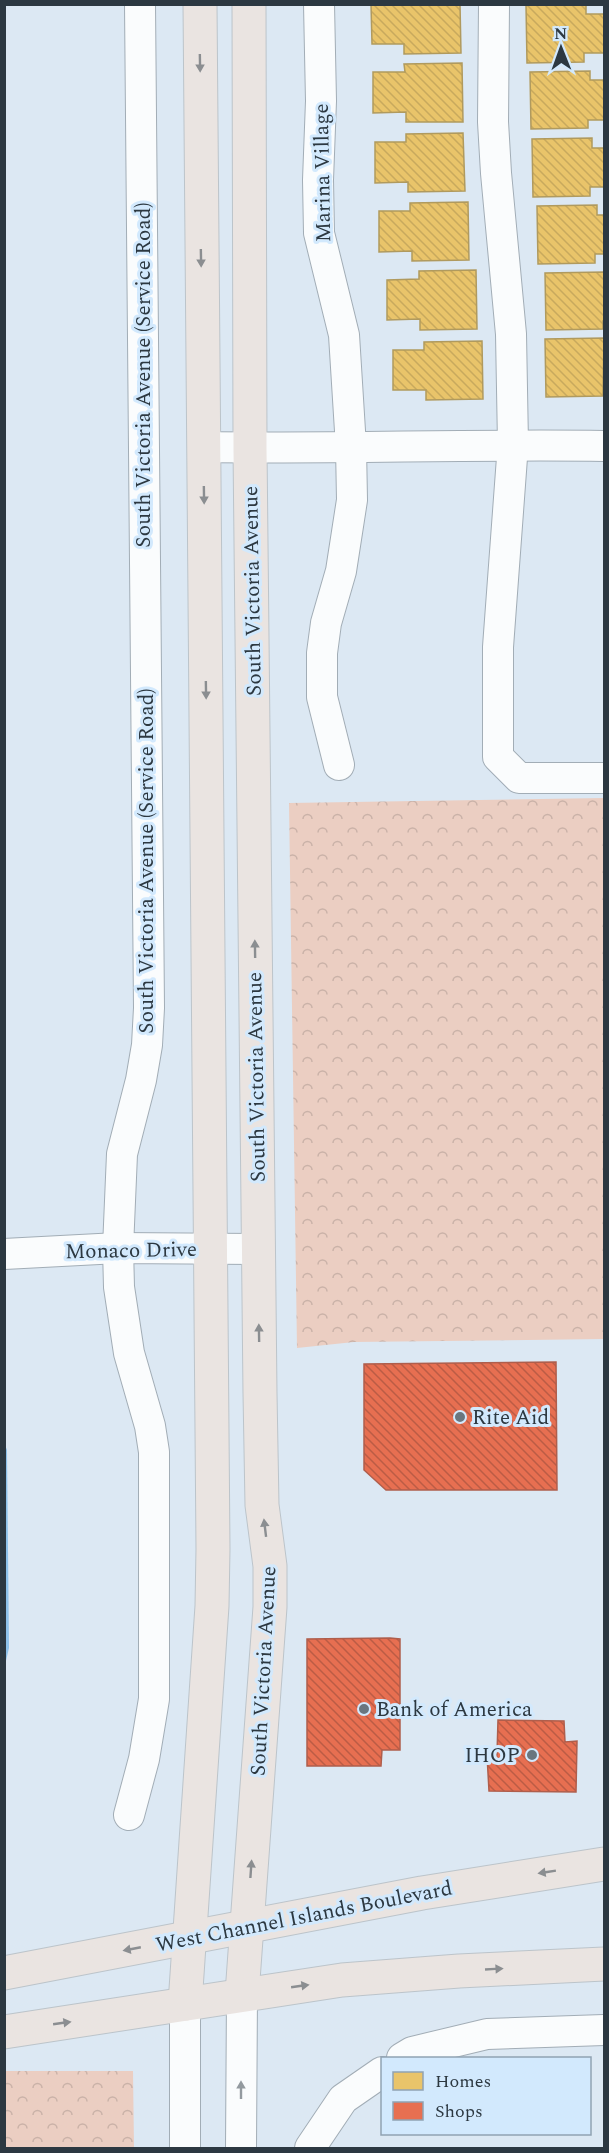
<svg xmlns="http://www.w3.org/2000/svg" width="609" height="2153" font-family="Spectral,serif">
	<defs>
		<pattern id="park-crowns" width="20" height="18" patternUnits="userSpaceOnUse" patternTransform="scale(1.5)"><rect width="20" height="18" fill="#ebcec2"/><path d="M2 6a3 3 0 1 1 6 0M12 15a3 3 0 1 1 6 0" fill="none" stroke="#cab2a8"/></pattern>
		<pattern id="homes-back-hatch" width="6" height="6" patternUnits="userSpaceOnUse" patternTransform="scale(1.5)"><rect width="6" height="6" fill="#e9c46a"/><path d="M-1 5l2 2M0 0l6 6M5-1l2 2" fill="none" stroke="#c8a95d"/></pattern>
		<pattern id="shops-back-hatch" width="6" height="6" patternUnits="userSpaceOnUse" patternTransform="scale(1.5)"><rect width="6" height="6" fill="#e76f51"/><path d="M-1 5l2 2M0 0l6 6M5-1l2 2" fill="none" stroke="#bb5c45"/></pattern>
	</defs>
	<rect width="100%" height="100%" fill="#dce8f3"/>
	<!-- park -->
	<g fill="url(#park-crowns)">
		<polygon points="604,798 604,1339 354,1342 297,1348 289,803"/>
		<polygon points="4,2071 133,2071 134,2148 5,2148"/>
	</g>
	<!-- water -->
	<polygon fill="#8ec2eb" points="5,1445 7,1450 9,1648 5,1665"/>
	<!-- homes -->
	<g fill="url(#homes-back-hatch)" stroke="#b09a5e" stroke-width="1.5">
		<polygon points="371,4 460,4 461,53 404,54 404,44 372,44"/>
		<polygon points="586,4 586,14 604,14 604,53 584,53 584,62 527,63 526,5"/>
		<polygon points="462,63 463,122 406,122 406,112 373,113 373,72 405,72 404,64"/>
		<polygon points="590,71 590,80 604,80 604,120 588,120 588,128 531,129 530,72"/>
		<polygon points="463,133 465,191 408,192 408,182 375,183 375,142 406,142 406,134"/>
		<polygon points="592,138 592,148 604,148 604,187 590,187 590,196 533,197 532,139"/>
		<polygon points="468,202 469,260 412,261 412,251 379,252 379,211 410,211 410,203"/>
		<polygon points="597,205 597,215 604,215 604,254 595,254 595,263 538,264 537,206"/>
		<polygon points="476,270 477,329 420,330 420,319 387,320 387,280 419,279 419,271"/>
		<polygon points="604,272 604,321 603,321 603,329 546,330 545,273"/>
		<polygon points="604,338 603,396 546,397 545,339"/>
		<polygon points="482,341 483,399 426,400 426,390 393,390 393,350 424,350 424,342"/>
	</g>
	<!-- shops -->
	<g fill="url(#shops-back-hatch)" stroke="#af5e4c" stroke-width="1.5">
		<polygon points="556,1362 557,1490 386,1490 364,1470 364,1364"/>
		<polygon points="390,1638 400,1639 400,1750 382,1750 381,1766 307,1766 307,1639"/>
		<polygon points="498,1720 564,1721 565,1742 577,1741 576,1792 489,1791 487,1755 497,1755"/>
	</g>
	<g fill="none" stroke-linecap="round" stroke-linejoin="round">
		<!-- minor casing -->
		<g stroke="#a2adb6" stroke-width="32">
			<g id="minor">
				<polyline points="319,4 321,101 318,180 319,233 344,335 351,447 352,500 341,571 326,623 322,653 322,697 339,765"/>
				<polyline points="494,4 493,122 496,173 511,334 513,444 498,647 498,757 519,778 604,778"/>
				<path d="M 203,447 C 337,449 471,444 604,446"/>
				<polyline points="4,1254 118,1248 258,1249"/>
				<polyline points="129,1815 144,1759 154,1699 154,1452 150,1426 129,1353 119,1287 118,1248 122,1154 141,1080 147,1045 149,1008 140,4"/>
				<polyline points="185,2004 185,2148"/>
				<polyline points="402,2058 412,2052 487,2034 604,2030"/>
				<polyline points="241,2148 242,1994"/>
				<polyline points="310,2148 343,2099 382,2072"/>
			</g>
		</g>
		<!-- major casing -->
		<g stroke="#bcc4ca" stroke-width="35">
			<g id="major">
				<polyline points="4,1973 422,1893 604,1864"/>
				<polyline points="242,1994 270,1607 270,1566 262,1505 260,1393 250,448 249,4"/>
				<polyline points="185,2004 212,1606 213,1549 200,4"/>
				<polyline points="4,2032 342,1980 459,1971 604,1964"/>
			</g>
		</g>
		<!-- minor -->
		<use href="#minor" stroke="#fafcfd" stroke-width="30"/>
		<!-- major -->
		<use href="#major" stroke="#eae4e1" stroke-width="33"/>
	</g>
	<!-- one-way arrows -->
	<defs><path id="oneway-solid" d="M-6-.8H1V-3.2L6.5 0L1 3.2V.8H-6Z" transform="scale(1.5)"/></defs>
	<g fill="#8b8e91">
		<use href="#oneway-solid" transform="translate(200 63) rotate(89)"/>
		<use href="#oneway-solid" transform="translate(201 258) rotate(89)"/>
		<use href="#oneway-solid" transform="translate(204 495) rotate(89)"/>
		<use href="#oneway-solid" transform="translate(206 690) rotate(89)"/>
		<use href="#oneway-solid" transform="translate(255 949) rotate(-91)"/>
		<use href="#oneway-solid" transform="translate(259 1333) rotate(-91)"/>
		<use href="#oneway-solid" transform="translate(265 1528) rotate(-97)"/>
		<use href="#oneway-solid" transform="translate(251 1869) rotate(-86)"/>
		<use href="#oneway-solid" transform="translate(547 1872) rotate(171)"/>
		<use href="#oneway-solid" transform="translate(132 1949) rotate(169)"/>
		<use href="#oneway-solid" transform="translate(494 1969) rotate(-3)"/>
		<use href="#oneway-solid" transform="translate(300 1986) rotate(-8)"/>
		<use href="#oneway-solid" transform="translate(62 2023) rotate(-8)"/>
	</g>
	<use fill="#939a9f" href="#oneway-solid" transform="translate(241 2090) rotate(-90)"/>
	<!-- markers -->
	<g fill="#6a767f" stroke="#d2e9fd" stroke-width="2">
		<circle cx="460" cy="1417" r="6"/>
		<circle cx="364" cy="1709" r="6"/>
		<circle cx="532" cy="1755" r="6"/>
	</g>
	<g text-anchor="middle" stroke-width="6" stroke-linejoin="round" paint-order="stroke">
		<!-- street labels -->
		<g font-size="21" fill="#2c3841" stroke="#d2e9fd">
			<text transform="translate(322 173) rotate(-91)" y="7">Marina Village</text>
			<text transform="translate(143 375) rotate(-90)" y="7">South Victoria Avenue (Service Road)</text>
			<text transform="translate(252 591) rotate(-91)" y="7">South Victoria Avenue</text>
			<text transform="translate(146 861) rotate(-90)" y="7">South Victoria Avenue (Service Road)</text>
			<text transform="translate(256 1077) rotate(-91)" y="7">South Victoria Avenue</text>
			<text transform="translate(131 1250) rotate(-1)" y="7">Monaco Drive</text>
			<text transform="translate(263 1671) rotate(-87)" y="7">South Victoria Avenue</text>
			<text transform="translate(304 1916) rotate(-11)" y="7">West Channel Islands Boulevard</text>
		</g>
		<!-- poi labels -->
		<g font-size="21" fill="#2c3841" stroke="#d2e9fd" text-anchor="start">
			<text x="472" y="1424">Rite Aid</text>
			<text x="376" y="1716">Bank of America</text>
			<text x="520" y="1762" text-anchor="end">IHOP</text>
		</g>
	</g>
	<!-- border -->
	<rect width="609" height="2153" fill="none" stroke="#2c3841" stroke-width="12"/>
	<!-- legend -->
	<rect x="381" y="2057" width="210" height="78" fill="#d2e9fd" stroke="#90a2b2" stroke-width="1.5"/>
	<rect x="393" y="2072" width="30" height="18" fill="#e9c46a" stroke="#90a2b2" stroke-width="1.5"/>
	<text x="435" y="2087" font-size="18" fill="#2c3841">Homes</text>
	<rect x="393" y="2102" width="30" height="18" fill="#e76f51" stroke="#90a2b2" stroke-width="1.5"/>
	<text x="435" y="2117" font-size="18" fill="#2c3841">Shops</text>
	<!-- north arrow -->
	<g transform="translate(561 48) rotate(359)" stroke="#d2e9fd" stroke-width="4.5" paint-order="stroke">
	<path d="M0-4.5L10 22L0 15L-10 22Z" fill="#2c3841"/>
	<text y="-9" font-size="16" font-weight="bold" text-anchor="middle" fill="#2c3841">N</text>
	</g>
</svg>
